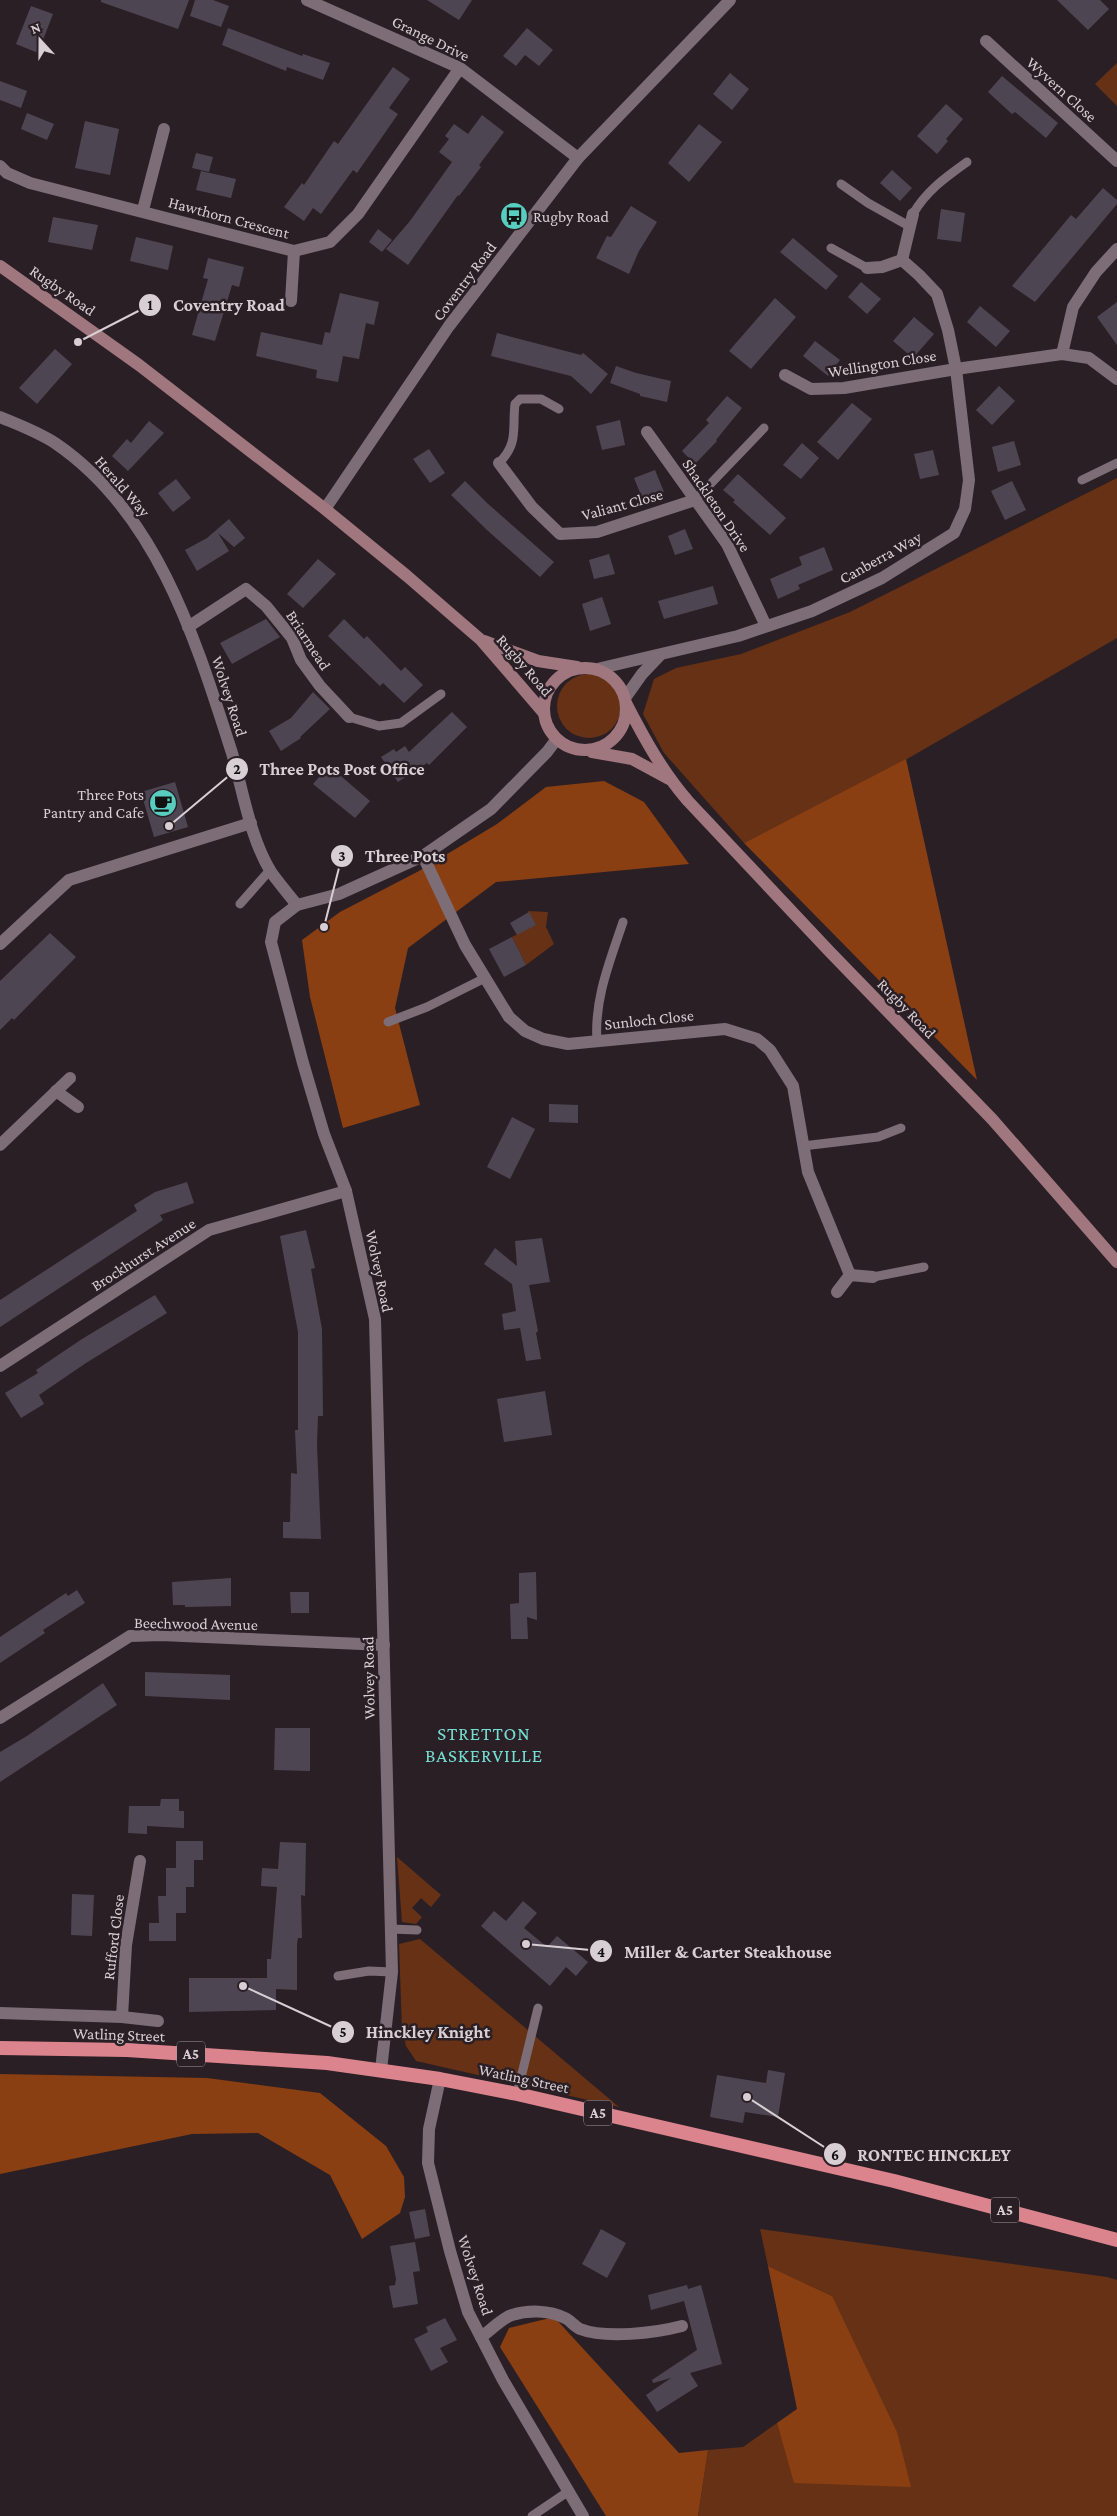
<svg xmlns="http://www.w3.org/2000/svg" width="1117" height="2516" font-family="'Crimson Pro',serif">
	<rect width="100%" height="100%" fill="#2b1f26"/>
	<!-- green -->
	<g fill="#663114">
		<polygon points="1117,63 1117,106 1095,84"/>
		<polygon points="1117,478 1117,638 881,774 744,843 664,753 643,714 654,679 676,668 741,654 850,612"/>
		<circle cx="589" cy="706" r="32"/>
		<polygon points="528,911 548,912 546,927 554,944 526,965 512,937 535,925"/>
		<polygon points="397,1857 441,1895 431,1907 421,1898 412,1908 422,1917 416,1924 402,1922"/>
		<polygon points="420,1939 619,2107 416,2061 406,2046 402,2030 399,1944"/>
		<polygon points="760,2229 1107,2277 1117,2280 1117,2516 698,2516 708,2450 743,2447 777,2423 795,2483 832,2296 768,2266"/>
	</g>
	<!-- forest -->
	<g fill="#8a3f13">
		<polygon points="906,759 977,1080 744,843"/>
		<polygon points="604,781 644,802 689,864 496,882 408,948 395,1008 420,1105 343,1128 310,997 302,940 340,912 419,871 497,824 546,787"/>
		<polygon points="0,2074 207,2078 320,2093 386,2146 404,2177 405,2197 400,2213 362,2239 330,2175 258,2133 192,2134 0,2174"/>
		<polygon points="768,2266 832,2296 897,2432 911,2487 794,2483 777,2423 797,2409"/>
		<polygon points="554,2317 679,2453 708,2450 698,2516 606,2516 500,2347 509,2328"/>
	</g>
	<!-- building -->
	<g fill="#4d4652">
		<polygon points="101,0 189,0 178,29 101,2"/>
		<polygon points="195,0 213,0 229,6 221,27 190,16"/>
		<polygon points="427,0 472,0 459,20"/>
		<polygon points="1057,0 1100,0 1109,9 1088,30"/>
		<polygon points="31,6 53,14 38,53 16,44"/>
		<polygon points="228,28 302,56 303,54 330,63 323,80 287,67 286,71 222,45"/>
		<polygon points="527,28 553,50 539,66 525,55 516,66 503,56"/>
		<polygon points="393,67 410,79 389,108 398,114 357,173 353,170 321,214 313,208 304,221 284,207 302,183 304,185 334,141 338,144"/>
		<polygon points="730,73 749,89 732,110 713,94"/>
		<polygon points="1002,76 1058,123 1046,138 1015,112 1012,114 988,92"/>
		<polygon points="0,81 27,91 21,108 0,100"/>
		<polygon points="946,104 963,119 946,139 948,141 937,154 917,136"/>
		<polygon points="27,113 54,124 47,140 21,129"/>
		<polygon points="482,115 504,132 479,165 481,167 459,196 458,195 408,265 386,249 410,221 452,162 439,152 449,139 445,136 454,124 468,134"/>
		<polygon points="85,121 119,129 110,175 75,168"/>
		<polygon points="699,124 722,142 689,182 668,163"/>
		<polygon points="196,153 213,157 209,172 192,168"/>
		<polygon points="892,170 912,188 900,201 880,183"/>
		<polygon points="201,171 236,179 231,198 196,190"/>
		<polygon points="1103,188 1117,200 1117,204 1035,302 1012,286 1071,215 1076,219"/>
		<polygon points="631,206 657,222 639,251 629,274 596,258 607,236 611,237"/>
		<polygon points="941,209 965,213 961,242 937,239"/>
		<polygon points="53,217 98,225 92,250 48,242"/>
		<polygon points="378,229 392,240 382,252 369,242"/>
		<polygon points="136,237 173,246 168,270 130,261"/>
		<polygon points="793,238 838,276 826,290 780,252"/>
		<polygon points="208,258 244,267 239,287 232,285 215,341 192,335 208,279 203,278"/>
		<polygon points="861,282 881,299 867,314 848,297"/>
		<polygon points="340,293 379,302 374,325 366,323 359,359 343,356 338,382 316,378 317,370 256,356 261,332 322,345 325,332 330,333"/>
		<polygon points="775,298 796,317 751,369 729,351"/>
		<polygon points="1117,302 1117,345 1097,317"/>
		<polygon points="980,306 1010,331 996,347 967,322"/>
		<polygon points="914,317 934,334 913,358 893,341"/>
		<polygon points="497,333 581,355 583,353 608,374 591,394 571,376 491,356"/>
		<polygon points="815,341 840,360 828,376 803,356"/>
		<polygon points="55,349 72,364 37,404 19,388"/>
		<polygon points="616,366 636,373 671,381 667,402 640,396 640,394 610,383"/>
		<polygon points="999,386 1015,401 992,425 976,410"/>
		<polygon points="727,396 742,408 716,440 717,441 695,464 682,451 709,423 706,420"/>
		<polygon points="852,403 872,419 838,460 817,442"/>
		<polygon points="620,420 625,445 602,450 596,426"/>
		<polygon points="149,421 164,433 128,471 112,456 127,439 131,443"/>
		<polygon points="1014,441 1021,465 998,472 992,447"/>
		<polygon points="802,443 819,458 801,479 783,465"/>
		<polygon points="429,449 445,473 430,483 413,459"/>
		<polygon points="933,450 939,475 920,479 914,454"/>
		<polygon points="655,470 664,492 643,500 634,478"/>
		<polygon points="738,474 786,518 770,535 733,502 735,500 723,490"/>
		<polygon points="176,479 191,498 173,512 158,493"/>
		<polygon points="465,481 487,503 554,562 540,577 487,530 451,495"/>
		<polygon points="1012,481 1026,510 1005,520 991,491"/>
		<polygon points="229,519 245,538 234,547 218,533 229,551 197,571 185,550 207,538"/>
		<polygon points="685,529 693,549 675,555 668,536"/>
		<polygon points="824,547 833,570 798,585 800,589 778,599 770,579 802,565 799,557"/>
		<polygon points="609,554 615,574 594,579 589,560"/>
		<polygon points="318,559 336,574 303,608 287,594"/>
		<polygon points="713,586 718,604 664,619 658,601"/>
		<polygon points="602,597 611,624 590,631 582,604"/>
		<polygon points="266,619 280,637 232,664 220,643"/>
		<polygon points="344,619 364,639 367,636 401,671 405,667 423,685 404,703 383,683 380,686 328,636"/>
		<polygon points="313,692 330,709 300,737 301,738 281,751 269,731 291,718"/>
		<polygon points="452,712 467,727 429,765 427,763 398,782 381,757 394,749 396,752 405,746 409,752"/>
		<polygon points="329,766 370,801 355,818 313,784"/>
		<polygon points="175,782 188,827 154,837 141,792"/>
		<polygon points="529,912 536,925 517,935 510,923"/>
		<polygon points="50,933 76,957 14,1020 12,1018 0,1030 0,981"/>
		<polygon points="512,937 526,965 504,977 489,949"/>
		<polygon points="549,1104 578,1105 578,1123 549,1122"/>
		<polygon points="512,1117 535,1129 510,1179 487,1167"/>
		<polygon points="187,1182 194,1203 160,1215 163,1220 0,1327 0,1300 137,1211 134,1205 155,1192"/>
		<polygon points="306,1230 315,1268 311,1269 322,1329 323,1416 318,1416 317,1445 321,1539 283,1538 283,1522 290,1522 291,1473 297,1474 295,1430 298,1430 298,1332 280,1236"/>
		<polygon points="542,1238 550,1282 529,1285 538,1331 536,1333 541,1359 526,1361 520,1328 504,1330 502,1314 516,1311 512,1284 484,1264 495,1248 517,1266 515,1241"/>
		<polygon points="155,1295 167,1313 86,1363 39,1395 44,1404 21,1418 5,1393 38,1373 36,1370 82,1339"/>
		<polygon points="545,1391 552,1435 504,1442 497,1399"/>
		<polygon points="536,1572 537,1620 527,1617 528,1639 511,1639 510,1604 519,1603 519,1573"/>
		<polygon points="231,1578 231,1606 185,1607 185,1605 173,1605 172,1582"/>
		<polygon points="77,1590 85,1603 43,1630 45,1633 0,1663 0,1637 66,1593 68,1596"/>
		<polygon points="290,1592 309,1592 309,1613 291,1613"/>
		<polygon points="145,1672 230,1675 230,1700 145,1696"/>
		<polygon points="103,1683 117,1705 0,1782 0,1752 27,1736"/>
		<polygon points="275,1728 310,1728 310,1771 274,1770"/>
		<polygon points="161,1799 179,1799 179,1811 184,1811 184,1828 147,1826 147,1834 128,1833 129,1806 160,1806"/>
		<polygon points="176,1841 203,1841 203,1860 194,1860 194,1887 186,1887 186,1913 176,1913 176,1941 149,1941 149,1923 159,1923 158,1896 166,1896 166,1868 176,1868"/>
		<polygon points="280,1842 306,1843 305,1896 301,1895 302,1938 298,1938 297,1944 297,1990 276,1989 276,2010 189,2012 189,1978 267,1978 267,1959 271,1959 277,1887 261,1886 262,1868 278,1869"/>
		<polygon points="72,1894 94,1895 92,1936 71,1935"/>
		<polygon points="523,1901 537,1913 524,1928 547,1947 557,1936 588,1962 576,1976 566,1967 550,1986 481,1926 494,1911 506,1921"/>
		<polygon points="768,2070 785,2073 778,2117 745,2112 743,2123 710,2117 717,2075 766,2083"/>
		<polygon points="425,2209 430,2236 415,2239 409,2212"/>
		<polygon points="601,2229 626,2243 607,2278 582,2264"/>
		<polygon points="415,2242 420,2271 413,2272 418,2304 393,2308 389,2286 395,2285 396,2279 390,2246"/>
		<polygon points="687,2285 688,2289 701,2285 722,2364 690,2373 698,2386 657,2412 646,2395 671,2378 653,2383 652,2380 697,2350 684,2301 651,2310 648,2295"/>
		<polygon points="445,2318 457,2340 440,2348 448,2362 431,2371 414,2339 428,2332 426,2327"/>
	</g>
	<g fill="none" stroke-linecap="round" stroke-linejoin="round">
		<!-- service -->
		<g stroke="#7c6d76" stroke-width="9">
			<polyline points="841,184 868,203 909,226"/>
			<path d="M 913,214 C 926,191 946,177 967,162"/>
			<polyline points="831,248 867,268"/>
			<path d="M 499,463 C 519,443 512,429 515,404 L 520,399 L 541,399 L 559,409"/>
			<polyline points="1082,480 1117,463"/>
			<polyline points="695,500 764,428"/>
			<polyline points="349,717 379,726 401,723 441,694"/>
			<polyline points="240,904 270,870"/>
			<polyline points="388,1022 427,1007 485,978"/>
			<path d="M 597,1041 C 594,999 610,961 623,922"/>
			<polyline points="803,1146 878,1137 901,1128"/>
			<polyline points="873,1277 924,1267"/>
			<polyline points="390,1929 417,1930"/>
			<polyline points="338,1976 369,1971 392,1972"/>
			<polyline points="517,2094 538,2008"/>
			<polyline points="532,2516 569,2491"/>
		</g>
		<!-- minor -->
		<g stroke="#7c6d76" stroke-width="12">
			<polyline points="307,0 460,68 578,158"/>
			<polyline points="986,41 1117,161"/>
			<polyline points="0,166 7,173 30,183 294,251 330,242 358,214 460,68"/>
			<polyline points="143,210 164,129"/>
			<polyline points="902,260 913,214"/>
			<polyline points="867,268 882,267 902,260"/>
			<polyline points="291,301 294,251"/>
			<polyline points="1062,354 1073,307 1096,272 1117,249"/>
			<polyline points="785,375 811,389 844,388 956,369 1062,354 1089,358 1117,379"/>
			<path d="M 0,417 C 19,425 38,432 55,443 C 158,513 196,641 232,753 C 243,791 250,838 271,872 C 279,883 288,894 297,905"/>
			<polyline points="647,432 727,544 766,626"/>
			<polyline points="499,463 532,507 560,534 597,532 695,500"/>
			<polyline points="325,509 449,326 578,158 730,0"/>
			<polyline points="188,627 246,589 266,606 292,638 301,660 320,686 349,717"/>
			<polyline points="597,669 738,636 812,611 882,578 954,533 965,509 969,480 956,369 948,330 937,294 919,275 902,260"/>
			<polyline points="625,698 642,674 660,655"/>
			<polyline points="423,856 465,945 509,1017 525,1031 543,1039 568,1044 725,1029 757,1039 770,1050 793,1086 808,1172 850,1275"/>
			<polyline points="0,944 69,880 251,823"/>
			<polyline points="56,1091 78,1107"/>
			<polyline points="0,1145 70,1078"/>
			<polyline points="837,1292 850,1275 873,1277"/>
			<polyline points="0,1366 209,1230 346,1191"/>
			<polyline points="0,1718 130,1636 161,1635 384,1645"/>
			<polyline points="0,2013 122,2017 126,1945 140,1861"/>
			<polyline points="122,2017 158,2021"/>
			<polyline points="381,2070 392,1972 375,1319 346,1191 324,1134 303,1063 271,942 275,922 297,905 339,894 423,856 491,809 547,752 556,740"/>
			<polyline points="440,2079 429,2129 428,2163 450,2251 468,2312 503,2380 583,2516"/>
			<path d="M 481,2337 C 490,2331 502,2318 512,2315 C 528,2310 549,2310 565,2318 C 570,2320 574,2326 580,2329 C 606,2339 655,2333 682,2326"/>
		</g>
		<!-- secondary -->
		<g stroke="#a0767f" stroke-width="12">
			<polyline points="0,266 139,365 325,509 407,576 481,640 543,712"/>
			<polyline points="484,641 538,661 577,667"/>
			<circle cx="585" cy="709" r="41"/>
			<path d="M 626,703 C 644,738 662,771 688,801 L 830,952 L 992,1119 L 1117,1262"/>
			<polyline points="592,752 632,759 669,779"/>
		</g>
		<!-- trunk -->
		<polyline stroke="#dc848d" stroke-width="14" points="0,2048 127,2050 327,2063 440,2079 517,2094 894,2181 1117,2240"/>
	</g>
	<!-- icons -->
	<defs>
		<g id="bus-disc" transform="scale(1.4375)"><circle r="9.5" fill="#58cec1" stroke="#2b1f26"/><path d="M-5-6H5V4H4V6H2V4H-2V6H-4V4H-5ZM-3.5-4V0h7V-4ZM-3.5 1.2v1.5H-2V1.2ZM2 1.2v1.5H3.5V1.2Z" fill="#111"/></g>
		<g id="cafe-disc" transform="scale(1.4375)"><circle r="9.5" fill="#58cec1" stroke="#2b1f26"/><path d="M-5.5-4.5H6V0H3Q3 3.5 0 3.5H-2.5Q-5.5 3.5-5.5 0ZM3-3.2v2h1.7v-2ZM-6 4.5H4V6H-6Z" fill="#111"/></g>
	</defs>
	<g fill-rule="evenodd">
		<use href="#bus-disc" x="514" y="216"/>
		<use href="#cafe-disc" x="163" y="803"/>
	</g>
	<g text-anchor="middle" stroke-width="5" stroke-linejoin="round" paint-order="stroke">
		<!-- shield labels -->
		<g fill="#2b1f26" stroke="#a39a9f" stroke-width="1">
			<rect x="177" y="2041.5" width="28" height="25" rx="4"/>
			<rect x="584" y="2100.5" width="28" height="25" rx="4"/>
			<rect x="991" y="2197.5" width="28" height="25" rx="4"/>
		</g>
		<g font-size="15" font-weight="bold" fill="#d7cfd3">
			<text x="191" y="2059">A5</text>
			<text x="598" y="2118">A5</text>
			<text x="1005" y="2215">A5</text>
		</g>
		<!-- street labels -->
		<g font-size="16" fill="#d7cfd3" stroke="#2b1f26">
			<text transform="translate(431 38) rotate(26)" y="6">Grange Drive</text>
			<text transform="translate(1062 89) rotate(42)" y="6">Wyvern Close</text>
			<text transform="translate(229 217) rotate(15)" y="6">Hawthorn Crescent</text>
			<text transform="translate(464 281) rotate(-53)" y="6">Coventry Road</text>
			<text transform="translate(63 290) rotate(35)" y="6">Rugby Road</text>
			<text transform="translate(882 363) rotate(-9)" y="6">Wellington Close</text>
			<text transform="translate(123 486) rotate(49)" y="6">Herald Way</text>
			<text transform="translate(622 504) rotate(-15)" y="6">Valiant Close</text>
			<text transform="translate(717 505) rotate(56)" y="6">Shackleton Drive</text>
			<text transform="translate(880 557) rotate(-29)" y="6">Canberra Way</text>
			<text transform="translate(309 640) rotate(57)" y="6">Briarmead</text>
			<text transform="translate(525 665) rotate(49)" y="6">Rugby Road</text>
			<text transform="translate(230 696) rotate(72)" y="6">Wolvey Road</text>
			<text transform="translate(907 1008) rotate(46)" y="6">Rugby Road</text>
			<text transform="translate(649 1019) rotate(-6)" y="6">Sunloch Close</text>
			<text transform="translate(143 1254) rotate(-33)" y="6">Brockhurst Avenue</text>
			<text transform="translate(380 1271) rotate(78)" y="6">Wolvey Road</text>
			<text transform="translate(196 1623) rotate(1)" y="6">Beechwood Avenue</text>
			<text transform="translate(368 1678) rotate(-91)" y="6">Wolvey Road</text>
			<text transform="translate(113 1937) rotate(-83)" y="6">Rufford Close</text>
			<text transform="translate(119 2034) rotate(2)" y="6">Watling Street</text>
			<text transform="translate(524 2078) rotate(12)" y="6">Watling Street</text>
			<text transform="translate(476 2275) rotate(72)" y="6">Wolvey Road</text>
		</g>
		<!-- poi labels -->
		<g font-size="16" fill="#d7cfd3" stroke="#2b1f26" text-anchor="start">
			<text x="533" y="222">Rugby Road</text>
			<text x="144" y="800" text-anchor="end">Three Pots<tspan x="144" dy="18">Pantry and Cafe</tspan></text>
		</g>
		<!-- quarter labels -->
		<g font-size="19" letter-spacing="1" fill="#75ded2" stroke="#2b1f26">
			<text x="484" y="1740">STRETTON<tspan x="484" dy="22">BASKERVILLE</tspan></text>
		</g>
	</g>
	<!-- callouts -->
	<path fill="none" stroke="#d7cfd3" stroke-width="2" d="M78 342L150 305M169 826L237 769M324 927L342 856M526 1944L601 1951M243 1986L343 2032M747 2097L835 2154"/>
	<g fill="#d7cfd3" stroke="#2b1f26" stroke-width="2">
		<circle cx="78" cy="342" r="5"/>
		<circle cx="169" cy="826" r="5"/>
		<circle cx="324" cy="927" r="5"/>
		<circle cx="526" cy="1944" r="5"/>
		<circle cx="243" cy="1986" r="5"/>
		<circle cx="747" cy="2097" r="5"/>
		<circle cx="150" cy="305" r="12"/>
		<circle cx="237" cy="769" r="12"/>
		<circle cx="342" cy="856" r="12"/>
		<circle cx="601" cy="1951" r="12"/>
		<circle cx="343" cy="2032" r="12"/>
		<circle cx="835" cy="2154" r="12"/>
	</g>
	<g font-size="15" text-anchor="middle" font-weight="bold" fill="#111">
		<text x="150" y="310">1</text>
		<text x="237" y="774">2</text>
		<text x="342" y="861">3</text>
		<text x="601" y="1957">4</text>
		<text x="343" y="2037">5</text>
		<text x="835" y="2160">6</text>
	</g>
	<g font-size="18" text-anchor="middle" font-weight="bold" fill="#d7cfd3" stroke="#2b1f26" stroke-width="5" stroke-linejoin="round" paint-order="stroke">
		<text x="229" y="311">Coventry Road</text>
		<text x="342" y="775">Three Pots Post Office</text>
		<text x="405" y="862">Three Pots</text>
		<text x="728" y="1958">Miller &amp; Carter Steakhouse</text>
		<text x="428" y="2038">Hinckley Knight</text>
		<text x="934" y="2161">RONTEC HINCKLEY</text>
	</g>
	<!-- north arrow -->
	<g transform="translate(40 40) rotate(339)" stroke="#2b1f26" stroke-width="4" paint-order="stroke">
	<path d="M0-4L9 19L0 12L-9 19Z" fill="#d7cfd3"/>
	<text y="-8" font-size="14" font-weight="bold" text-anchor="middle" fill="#d7cfd3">N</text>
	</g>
</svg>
